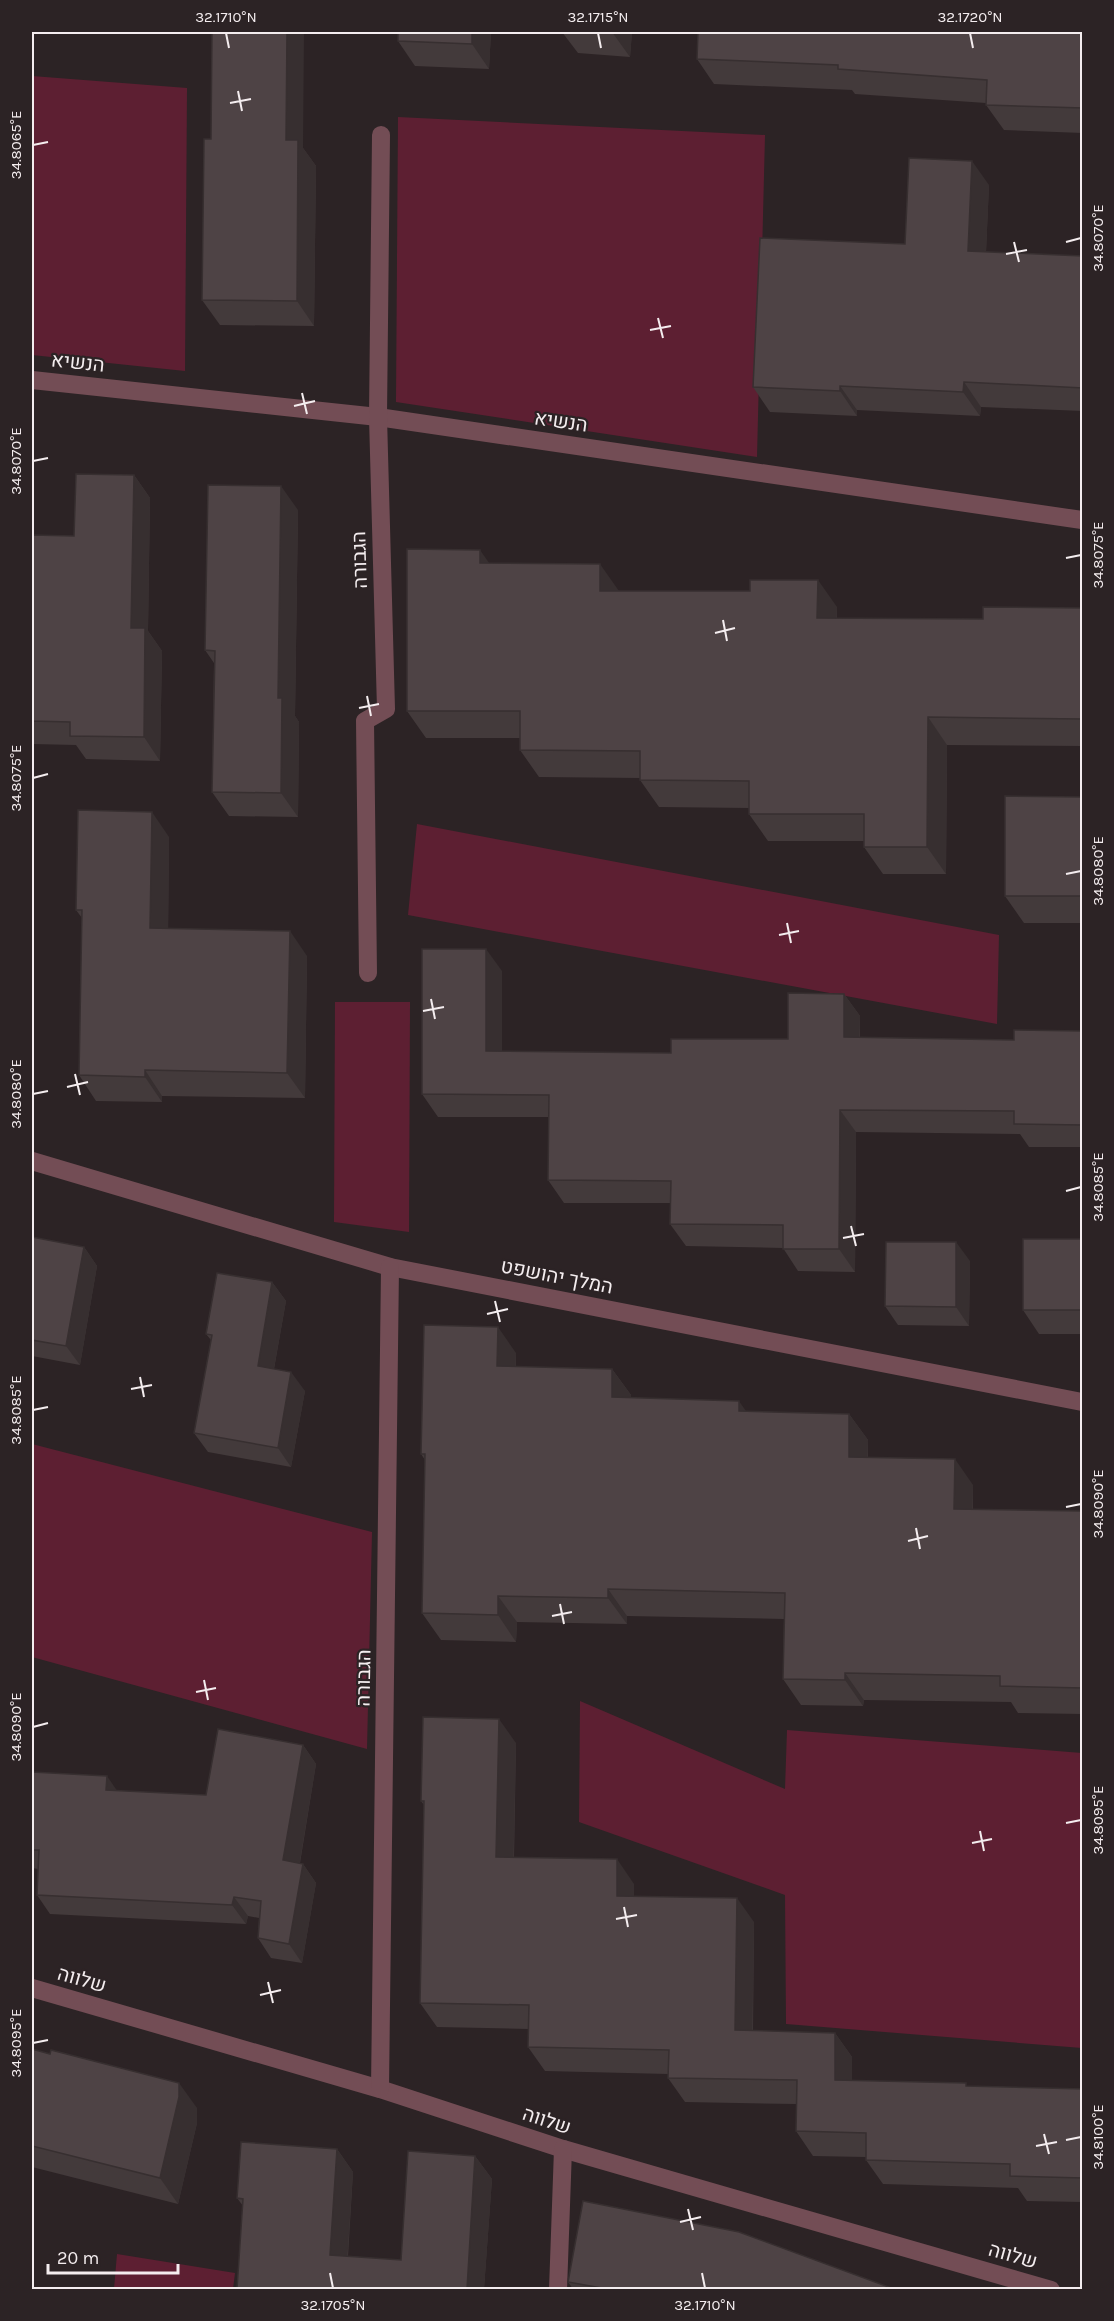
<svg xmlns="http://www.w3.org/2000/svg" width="1114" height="2321" font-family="Karla,Heebo,sans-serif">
	<rect width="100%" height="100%" fill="#2c2325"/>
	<!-- green -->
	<g fill="#5d1f32">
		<polygon points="32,76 187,88 185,371 32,355"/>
		<polygon points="398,117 765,135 757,457 396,402"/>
		<polygon points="417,824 999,935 997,1024 408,915"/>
		<polygon points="335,1002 410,1002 409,1232 334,1222"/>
		<polygon points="32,1444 372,1532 367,1749 32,1657"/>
		<polygon points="580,1701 785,1789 787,1730 1082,1753 1082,2048 786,2024 785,1895 579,1822"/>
		<polygon points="117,2254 235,2273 233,2289 114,2289"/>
	</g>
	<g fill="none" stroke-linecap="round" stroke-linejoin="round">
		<!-- minor -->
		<g stroke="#734d55" stroke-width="18">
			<polyline points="32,380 378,417 1082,520"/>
			<polyline points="368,973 365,721 386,709 378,417 381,135"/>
			<polyline points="32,1161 390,1267 1082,1402"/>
			<polyline points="32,1988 380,2089 563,2149 1051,2290"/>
			<polyline points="380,2089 390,1267"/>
			<polyline points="558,2290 563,2149"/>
		</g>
	</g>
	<!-- wall -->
	<g fill="#433a3b">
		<polygon points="491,32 489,69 415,66 398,41"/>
		<polygon points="562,32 632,32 630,57 578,53"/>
		<polygon points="1083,32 1083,133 1004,130 986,105 986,103 855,94 852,90 714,84 697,59"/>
		<polygon points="211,139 303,148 316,166 314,326 220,325 202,300"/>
		<polygon points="989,185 986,252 1083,256 1083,411 981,407 980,416 857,410 857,416 770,412 753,387 905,244"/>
		<polygon points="134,475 150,498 148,631 162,651 160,761 86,759 76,745 32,744 32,535 74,536"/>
		<polygon points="298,510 295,716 299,722 298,817 229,816 212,792 214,663 205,650"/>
		<polygon points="489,563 619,591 837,607 837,618 983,619 1083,608 1083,746 947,745 946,874 883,874 864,847 864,841 768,841 749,814 749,808 659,807 640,780 640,778 539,777 520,750 520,738 426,738 407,711"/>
		<polygon points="1083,797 1083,923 1024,923 1005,896"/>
		<polygon points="169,837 168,929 307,956 305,1098 162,1096 162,1102 96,1101 79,1075 82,918 76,910"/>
		<polygon points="502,971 502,1052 671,1053 788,1039 844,994 860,1016 860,1038 1014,1040 1083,1031 1083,1147 1029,1147 1020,1134 856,1132 855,1272 798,1271 783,1248 686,1246 670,1224 670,1203 564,1203 548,1180 549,1117 438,1117 422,1094"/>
		<polygon points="32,1237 84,1247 97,1266 80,1365 32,1356"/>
		<polygon points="1083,1239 1083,1334 1039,1334 1023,1310"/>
		<polygon points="970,1261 969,1326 898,1325 885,1306"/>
		<polygon points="272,1282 286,1301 274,1369 305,1391 291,1467 208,1452 194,1433 211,1340 206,1334"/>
		<polygon points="516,1353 516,1367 612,1369 631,1395 631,1398 746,1411 849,1414 868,1440 868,1457 973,1485 973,1509 1083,1511 1083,1714 1018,1713 1011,1702 864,1700 863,1706 801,1705 783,1679 784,1619 627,1616 627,1624 517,1622 516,1642 441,1640 422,1613 425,1460 421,1454"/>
		<polygon points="516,1743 514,1858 634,1884 634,1896 754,1922 753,2031 835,2033 852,2057 852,2081 968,2086 1083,2089 1083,2202 1027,2201 1018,2188 883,2184 866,2160 866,2157 813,2156 796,2131 797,2104 685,2102 668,2078 668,2074 545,2071 528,2047 529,2029 437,2027 420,2003 424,1805 421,1801"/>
		<polygon points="303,1745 316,1764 300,1863 303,1864 316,1883 302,1963 271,1958 258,1938 259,1918 248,1916 246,1924 50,1914 37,1895 38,1869 32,1868 32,1772 117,1791 206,1795"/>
		<polygon points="32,2049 197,2108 197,2123 178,2204 32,2167"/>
		<polygon points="337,2149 353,2172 348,2256 401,2260 475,2156 492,2179 484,2289 237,2289 243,2206 237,2198"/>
		<polygon points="568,2282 894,2289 573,2289"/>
	</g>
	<!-- shaded-wall -->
	<g fill="#372f30">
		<polygon points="287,32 304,32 303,148 316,166 314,326 297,301 286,140"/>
		<polygon points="472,32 491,32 489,69 472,44"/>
		<polygon points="612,32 632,32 630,57"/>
		<polygon points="972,161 989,185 985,275 968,251"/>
		<polygon points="964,382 981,407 980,416 963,392"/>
		<polygon points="840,386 857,410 857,416 840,391"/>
		<polygon points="134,475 150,498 148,631 162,651 160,761 144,737 131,628"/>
		<polygon points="281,486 298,510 295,716 299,722 298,817 281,793 278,698"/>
		<polygon points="480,550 499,577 480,563"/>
		<polygon points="600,564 619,591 600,591"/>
		<polygon points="818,580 837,607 836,645 817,618"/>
		<polygon points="928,717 947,745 946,874 927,847"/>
		<polygon points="152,812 169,837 168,953 150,928"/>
		<polygon points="290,931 307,956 305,1098 287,1073"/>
		<polygon points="486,949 502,971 502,1074 486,1051"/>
		<polygon points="844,994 860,1016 859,1060 844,1037"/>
		<polygon points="145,1070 162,1096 162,1102 145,1077"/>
		<polygon points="840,1110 856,1132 855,1272 839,1249"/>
		<polygon points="956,1242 970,1261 969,1326 956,1307"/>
		<polygon points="84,1247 97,1266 80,1365 66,1346"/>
		<polygon points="272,1282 286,1301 271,1385 258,1366"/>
		<polygon points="498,1327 516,1353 515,1393 497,1366"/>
		<polygon points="612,1369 631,1395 630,1424 612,1397"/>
		<polygon points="291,1372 305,1391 291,1467 278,1448"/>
		<polygon points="739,1401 757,1427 739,1411"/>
		<polygon points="849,1414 868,1440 867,1483 849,1457"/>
		<polygon points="955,1459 973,1485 972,1535 954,1509"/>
		<polygon points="608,1589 627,1616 627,1624 608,1598"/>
		<polygon points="498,1596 517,1622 516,1642 498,1615"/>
		<polygon points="845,1673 864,1700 863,1706 845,1680"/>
		<polygon points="499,1719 516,1743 513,1881 496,1857"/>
		<polygon points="303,1745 316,1764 297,1879 283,1860"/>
		<polygon points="107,1776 120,1795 106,1790"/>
		<polygon points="617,1859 634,1884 634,1920 617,1896"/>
		<polygon points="303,1864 316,1883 302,1963 289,1944"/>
		<polygon points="234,1897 248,1916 246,1924 232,1905"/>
		<polygon points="737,1898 754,1922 752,2054 735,2030"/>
		<polygon points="835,2033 852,2057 852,2104 835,2080"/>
		<polygon points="179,2083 197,2108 197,2123 178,2204 160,2178"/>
		<polygon points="337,2149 353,2172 346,2278 330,2255"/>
		<polygon points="475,2156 492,2179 484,2289 467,2289"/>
	</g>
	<!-- building -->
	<g fill="#4e4345" stroke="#372f30" stroke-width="1.5">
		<polygon points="212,32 287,32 286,140 298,140 297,301 202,300 204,139 211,139"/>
		<polygon points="398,32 472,32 472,44 398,41"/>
		<polygon points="698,32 1083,32 1083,108 986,105 987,80 838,69 838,65 697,59"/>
		<polygon points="909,158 972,161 968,251 1083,256 1083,388 964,382 963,392 840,386 840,391 753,387 760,238 905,244"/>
		<polygon points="76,474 134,475 131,628 145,628 144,737 70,736 70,722 32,721 32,535 74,536"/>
		<polygon points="208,485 281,486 278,698 282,698 281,793 212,792 215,651 205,650"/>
		<polygon points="407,549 480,550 480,563 600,564 600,591 750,591 750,580 818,580 817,618 983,619 983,607 1083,608 1083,719 928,717 927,847 864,847 864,814 749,814 749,781 640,780 640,751 520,750 520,711 407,711"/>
		<polygon points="1005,796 1083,797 1083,896 1005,896"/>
		<polygon points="78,810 152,812 150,928 290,931 287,1073 145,1070 145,1077 79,1075 82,910 76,910"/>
		<polygon points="422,949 486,949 486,1051 671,1053 671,1039 788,1039 788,993 844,994 844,1037 1014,1040 1014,1030 1083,1031 1083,1125 1014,1124 1014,1111 840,1110 839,1249 783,1249 783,1225 670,1224 671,1181 548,1180 549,1095 422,1094"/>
		<polygon points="32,1237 84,1247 66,1346 32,1340"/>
		<rect x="1023" y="1239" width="60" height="71"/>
		<polygon points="886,1242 956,1242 956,1307 885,1306"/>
		<polygon points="217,1273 272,1282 258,1366 291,1372 278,1448 194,1433 212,1335 206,1334"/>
		<polygon points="424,1325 498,1327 497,1366 612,1369 612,1397 739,1401 739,1411 849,1414 849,1457 955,1459 954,1509 1083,1511 1083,1688 1000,1686 1000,1676 845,1673 845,1680 783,1679 785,1593 608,1589 608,1598 498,1596 498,1615 422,1613 425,1454 421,1454"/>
		<polygon points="423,1717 499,1719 496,1857 617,1859 617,1896 737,1898 735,2030 835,2033 835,2080 966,2083 966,2086 1083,2089 1083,2178 1010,2176 1010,2164 866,2160 866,2133 796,2131 797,2080 668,2078 669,2050 528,2047 529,2005 420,2003 424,1801 421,1801"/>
		<polygon points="218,1729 303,1745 283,1860 303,1864 289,1944 258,1938 261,1901 234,1897 232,1905 37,1895 39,1850 32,1850 32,1772 107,1776 106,1790 206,1795"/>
		<polygon points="32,2049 50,2054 51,2050 179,2083 179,2097 160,2178 32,2146"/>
		<polygon points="241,2142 337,2149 330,2255 401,2260 408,2151 475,2156 467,2289 237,2289 243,2199 237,2198"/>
		<polygon points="583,2201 739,2232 894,2289 601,2289 601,2288 568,2282"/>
	</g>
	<!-- ticks -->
	<path fill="none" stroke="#f4edef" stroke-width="2" d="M 226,33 L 229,48M 598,33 L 601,48M 970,33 L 973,48M 238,91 L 242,111M 230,103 L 251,99M 33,145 L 48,142M 1014,242 L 1019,262M 1066,242 L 1081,238M 1006,254 L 1027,250M 658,318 L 663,338M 650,330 L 671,326M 302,393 L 307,414M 294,406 L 315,401M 33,461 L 48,458M 1066,558 L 1081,555M 723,620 L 727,641M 715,633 L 735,628M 367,696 L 371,716M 359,708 L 379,704M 33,778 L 48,774M 1066,874 L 1081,871M 787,923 L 791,943M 779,935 L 799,931M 431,999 L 435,1019M 423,1011 L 444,1007M 75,1074 L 80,1095M 67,1087 L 88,1082M 33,1094 L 48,1091M 1066,1191 L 1081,1187M 851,1226 L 856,1246M 843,1238 L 864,1234M 495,1301 L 500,1322M 487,1314 L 508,1309M 140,1377 L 144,1397M 131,1389 L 152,1385M 33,1410 L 48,1407M 1066,1507 L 1081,1504M 916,1528 L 920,1549M 908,1541 L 928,1536M 560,1604 L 564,1624M 552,1616 L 572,1612M 204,1680 L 208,1700M 196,1692 L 216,1688M 33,1727 L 48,1723M 1066,1823 L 1081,1820M 980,1831 L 984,1851M 972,1843 L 992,1839M 624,1907 L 628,1927M 616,1919 L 637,1915M 268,1982 L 273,2003M 260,1995 L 281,1990M 33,2043 L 48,2040M 1044,2134 L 1049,2154M 1066,2140 L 1081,2137M 1036,2146 L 1057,2142M 688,2209 L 693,2230M 680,2222 L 701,2217M 330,2273 L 333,2288M 702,2273 L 705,2288"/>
	<g text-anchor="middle" stroke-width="4.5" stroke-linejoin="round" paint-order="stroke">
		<!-- street labels -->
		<g font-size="20" fill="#f4edef" stroke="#2c2325">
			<text transform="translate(78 362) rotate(6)" y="7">הנשיא</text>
			<text transform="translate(561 421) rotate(8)" y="7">הנשיא</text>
			<text transform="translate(359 560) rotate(-92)" y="7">הגבורה</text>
			<text transform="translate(557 1276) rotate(11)" y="7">המלך יהושפט</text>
			<text transform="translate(363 1678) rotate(-89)" y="7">הגבורה</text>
			<text transform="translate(82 1979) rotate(16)" y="7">שלווה</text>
			<text transform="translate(547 2120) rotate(18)" y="7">שלווה</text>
			<text transform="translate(1013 2255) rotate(16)" y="7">שלווה</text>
		</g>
	</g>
	<!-- border -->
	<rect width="1114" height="2321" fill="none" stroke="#2c2325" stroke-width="66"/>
	<!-- scale -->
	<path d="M48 2264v9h130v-9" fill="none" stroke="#f4edef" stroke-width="3"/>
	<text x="57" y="2264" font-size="18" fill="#f4edef" stroke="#2c2325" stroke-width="4.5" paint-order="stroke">20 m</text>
	<rect x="33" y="33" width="1048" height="2255" fill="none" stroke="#f4edef" stroke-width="2"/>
	<g font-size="15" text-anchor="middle" fill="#f4edef">
		<text x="226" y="22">32.1710°N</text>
		<text x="598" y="22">32.1715°N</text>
		<text x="970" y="22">32.1720°N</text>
		<text transform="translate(16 145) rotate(-90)" y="5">34.8065°E</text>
		<text transform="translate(1098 238) rotate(-90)" y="5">34.8070°E</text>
		<text transform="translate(16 461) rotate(-90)" y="5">34.8070°E</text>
		<text transform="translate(1098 555) rotate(-90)" y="5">34.8075°E</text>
		<text transform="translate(16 778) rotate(-90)" y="5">34.8075°E</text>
		<text transform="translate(1098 871) rotate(-90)" y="5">34.8080°E</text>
		<text transform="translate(16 1094) rotate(-90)" y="5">34.8080°E</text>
		<text transform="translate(1098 1187) rotate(-90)" y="5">34.8085°E</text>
		<text transform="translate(16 1410) rotate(-90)" y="5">34.8085°E</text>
		<text transform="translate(1098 1504) rotate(-90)" y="5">34.8090°E</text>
		<text transform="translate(16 1727) rotate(-90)" y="5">34.8090°E</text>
		<text transform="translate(1098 1820) rotate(-90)" y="5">34.8095°E</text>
		<text transform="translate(16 2043) rotate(-90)" y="5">34.8095°E</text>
		<text transform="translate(1098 2137) rotate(-90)" y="5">34.8100°E</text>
		<text x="333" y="2310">32.1705°N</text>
		<text x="705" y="2310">32.1710°N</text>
	</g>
</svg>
